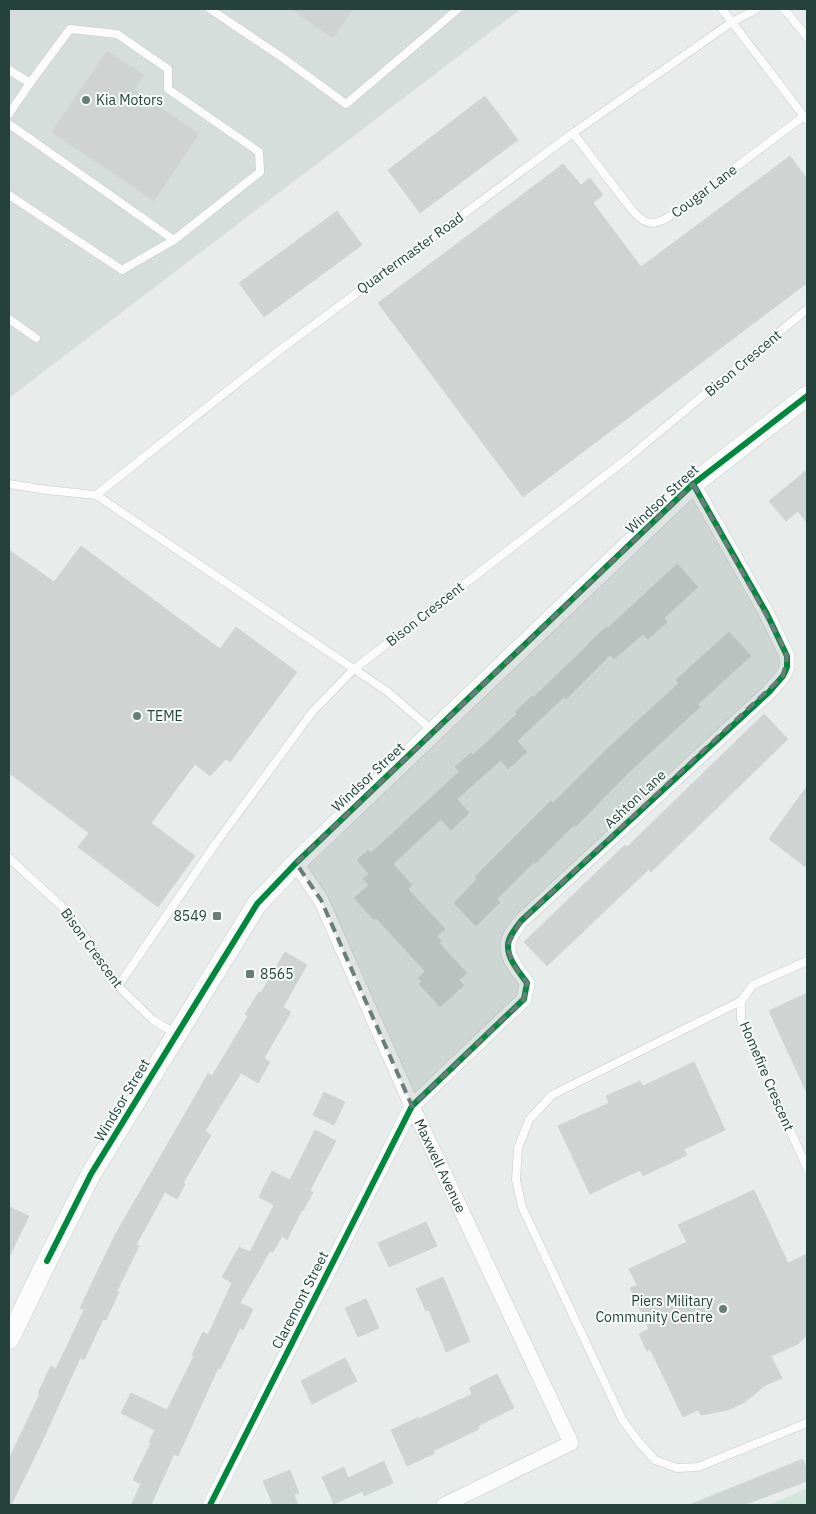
<svg xmlns="http://www.w3.org/2000/svg" width="816" height="1514" font-family="'IBM Plex Sans',sans-serif">
	<rect width="100%" height="100%" fill="#e8edeb"/>
	<!-- built -->
	<polygon fill="#d6dedb" points="9,9 521,9 9,398"/>
	<!-- green -->
	<polygon fill="#d1e6d8" points="807,1488 807,1505 769,1505"/>
	<!-- building -->
	<g fill="#cfd4d2" stroke="#d1d6d4">
		<polygon points="291,9 353,9 333,38"/>
		<polygon points="107,51 144,75 134,90 199,134 154,201 52,132"/>
		<polygon points="485,96 518,140 420,213 388,170"/>
		<polygon points="790,156 807,179 807,283 523,497 378,303 563,164 581,185 590,178 603,195 593,203 641,267"/>
		<polygon points="337,211 362,245 264,317 239,283"/>
		<polygon points="807,470 807,523 798,511 786,521 769,501"/>
		<polygon points="81,546 220,649 236,627 297,672 230,762 226,759 210,776 195,764 151,823 195,856 158,907 78,847 89,833 9,773 9,550 54,582"/>
		<polygon points="677,564 698,587 664,618 667,622 648,639 643,634 614,659 610,655 566,699 564,697 517,741 527,752 508,769 501,760 457,799 469,813 451,830 441,819 393,864 412,885 408,889 445,929 437,936 441,941 439,943 467,973 459,980 464,985 440,1007 419,984 422,982 418,978 425,971 376,918 374,920 354,898 369,885 363,879 369,874 357,860 368,850 371,853 459,772 455,767 471,753 473,755 517,714 515,712 532,696 534,697 589,644 588,644 606,627 608,628"/>
		<polygon points="729,632 751,656 698,704 700,707 629,772 576,826 574,825 535,864 534,862 497,899 500,902 476,926 454,903 477,879 475,877 551,801 553,803 606,750 679,683 676,680"/>
		<polygon points="764,714 788,739 651,872 649,869 547,966 524,942 625,845 627,847"/>
		<polygon points="807,786 807,868 769,839"/>
		<polygon points="285,952 307,965 283,1007 291,1012 264,1058 270,1062 258,1083 241,1073 205,1131 211,1135 183,1183 185,1184 177,1199 165,1192 136,1245 139,1246 117,1291 119,1292 106,1320 103,1319 84,1360 80,1358 40,1446 11,1505 9,1505 9,1459 40,1394 38,1393 51,1366 56,1369 84,1310 80,1308 115,1235 200,1088 208,1073 212,1076 248,1016 245,1014 259,992 261,993"/>
		<polygon points="807,993 807,1093 769,1011"/>
		<polygon points="694,1062 725,1130 684,1149 687,1155 643,1176 640,1170 590,1194 558,1126 609,1103 606,1096 640,1081 643,1086"/>
		<polygon points="324,1092 345,1102 334,1125 313,1115"/>
		<polygon points="315,1130 336,1141 310,1190 313,1192 303,1211 302,1210 287,1240 282,1236 273,1252 270,1251 240,1303 253,1309 243,1330 240,1328 220,1369 218,1368 178,1456 174,1454 151,1505 131,1505 141,1484 133,1480 151,1443 149,1442 155,1430 121,1413 131,1393 167,1410 194,1356 192,1355 203,1332 208,1335 232,1283 222,1277 239,1247 250,1252 274,1205 259,1197 272,1171 290,1180"/>
		<polygon points="754,1190 788,1263 807,1254 807,1335 798,1344 771,1356 782,1378 766,1385 745,1402 728,1410 701,1415 698,1410 683,1417 650,1349 647,1351 639,1334 649,1329 630,1288 637,1285 629,1269 687,1242 678,1225"/>
		<polygon points="9,1207 29,1216 9,1257"/>
		<polygon points="426,1222 437,1246 389,1267 378,1243"/>
		<polygon points="443,1277 470,1341 446,1352 429,1310 426,1311 416,1289"/>
		<polygon points="366,1299 379,1328 358,1337 345,1308"/>
		<polygon points="345,1358 357,1381 312,1404 301,1381"/>
		<polygon points="497,1374 514,1408 478,1426 479,1429 433,1451 435,1453 407,1466 391,1430 419,1417 419,1419 472,1394 469,1388"/>
		<polygon points="803,1459 807,1470 807,1481 744,1505 689,1505"/>
		<polygon points="384,1461 393,1483 364,1496 363,1491 334,1504 322,1477 344,1467 348,1478"/>
		<polygon points="290,1470 299,1493 294,1495 298,1505 273,1505 263,1481"/>
	</g>
	<g fill="none" stroke-linecap="round" stroke-linejoin="round">
		<!-- service casing -->
		<g stroke="#c5cac8" stroke-width="9">
			<g id="service">
				<polyline points="210,9 283,58 346,104 458,9"/>
				<polyline points="722,9 806,119"/>
				<polyline points="784,9 807,37"/>
				<polyline points="9,70 30,83 9,114"/>
				<polyline points="9,124 174,240"/>
				<path d="M 573,133 L 632,210 C 647,228 656,226 675,213 L 804,116"/>
				<polyline points="9,195 122,270 174,240 260,172 259,152 168,89 168,69 117,34 70,29 30,83"/>
				<polyline points="9,319 36,338"/>
				<polyline points="9,484 47,490 96,495 388,692 433,731"/>
				<polyline points="96,495 273,355 573,133 732,22 757,9"/>
				<polyline points="9,858 69,913 118,986 153,1020 176,1034"/>
				<polyline points="807,961 753,985 741,1001 741,1020 807,1168"/>
				<polyline points="118,986 216,843 313,711 354,669 628,458 807,309"/>
				<polyline points="741,1001 552,1095 529,1120 518,1148 516,1180 522,1207 622,1419 637,1440 655,1460 677,1468 698,1467 807,1423"/>
			</g>
		</g>
		<!-- minor casing -->
		<g stroke="#c5cac8" stroke-width="16">
			<g id="minor">
				<path id="s1" d="M 296,863 L 321,900 L 412,1106 L 571,1443 L 444,1505"/>
				<path d="M 210,1505 L 412,1106 L 524,999 L 527,983 C 520,973 508,960 508,947 C 507,938 516,928 521,921 L 769,692 L 783,676 L 787,667 L 787,656 L 767,614 L 693,484"/>
			</g>
		</g>
		<!-- tertiary casing -->
		<g stroke="#c5cac8" stroke-width="21">
			<polyline id="tertiary" points="9,1339 47,1261 91,1174 177,1034 257,904 296,863 693,484 807,396"/>
		</g>
		<!-- service -->
		<use href="#service" stroke="#fcfcfc" stroke-width="8"/>
		<!-- minor -->
		<use href="#minor" stroke="#fcfcfc" stroke-width="15"/>
		<!-- tertiary -->
		<use href="#tertiary" stroke="#fcfcfc" stroke-width="20"/>
		<!-- cycleway casing -->
		<g stroke="#f7fbf9" stroke-width="9">
			<g id="cycleway">
				<polyline points="47,1261 91,1174 177,1034 257,904 296,863 693,484 807,396"/>
				<path d="M 210,1505 L 412,1106 L 524,999 L 527,983 C 520,973 508,960 508,947 C 507,938 516,928 521,921 L 769,692 L 783,676 L 787,667 L 787,656 L 767,614 L 693,484"/>
			</g>
		</g>
		<!-- cycleway -->
		<use href="#cycleway" stroke="#00873e" stroke-width="6"/>
	</g>
	<!-- marked area -->
	<path fill="#697e78" fill-opacity="0.2" stroke="#697e78" stroke-width="4" stroke-dasharray="10 6" stroke-linejoin="round" d="M 693,484 L 781,642 L 787,656 L 783,676 L 521,921 L 507,946 L 513,964 L 527,983 L 524,999 L 412,1106 L 321,900 L 296,863 Z"/>
	<!-- markers -->
	<g fill="#697e78" stroke="#f7fbf9" stroke-width="2">
		<circle cx="86" cy="100" r="5"/>
		<circle cx="137" cy="716" r="5"/>
		<rect x="212" y="911" width="10" height="10" rx="2.5"/>
		<rect x="245" y="969" width="10" height="10" rx="2.5"/>
		<circle cx="723" cy="1309" r="5"/>
	</g>
	<g text-anchor="middle" stroke-width="4" stroke-linejoin="round" paint-order="stroke">
		<!-- poi labels -->
		<g font-size="14" fill="#24423a" stroke="#f7fbf9" text-anchor="start">
			<text x="96" y="105">Kia Motors</text>
			<text x="147" y="721">TEME</text>
			<text x="207" y="921" text-anchor="end">8549</text>
			<text x="260" y="979">8565</text>
			<text x="713" y="1306" text-anchor="end">Piers Military<tspan x="713" dy="16">Community Centre</tspan></text>
		</g>
		<!-- street labels -->
		<g font-size="14" fill="#24423a" stroke="#f7fbf9">
			<text transform="translate(704 191) rotate(-37)" y="5">Cougar Lane</text>
			<text transform="translate(410 253) rotate(-36)" y="5">Quartermaster Road</text>
			<text transform="translate(743 363) rotate(-40)" y="5">Bison Crescent</text>
			<text transform="translate(662 499) rotate(-43)" y="5">Windsor Street</text>
			<text transform="translate(425 614) rotate(-38)" y="5">Bison Crescent</text>
			<text transform="translate(368 777) rotate(-43)" y="5">Windsor Street</text>
			<text transform="translate(635 799) rotate(-43)" y="5">Ashton Lane</text>
			<text transform="translate(92 948) rotate(54)" y="5">Bison Crescent</text>
			<text transform="translate(767 1076) rotate(67)" y="5">Homefire Crescent</text>
			<text transform="translate(122 1100) rotate(-59)" y="5">Windsor Street</text>
			<text dy="5" stroke="none"><textPath href="#s1" startOffset="336">Maxwell Avenue</textPath></text>
			<text transform="translate(300 1300) rotate(-63)" y="5">Claremont Street</text>
		</g>
	</g>
	<!-- border -->
	<rect width="816" height="1514" fill="none" stroke="#24423a" stroke-width="20"/>
</svg>
